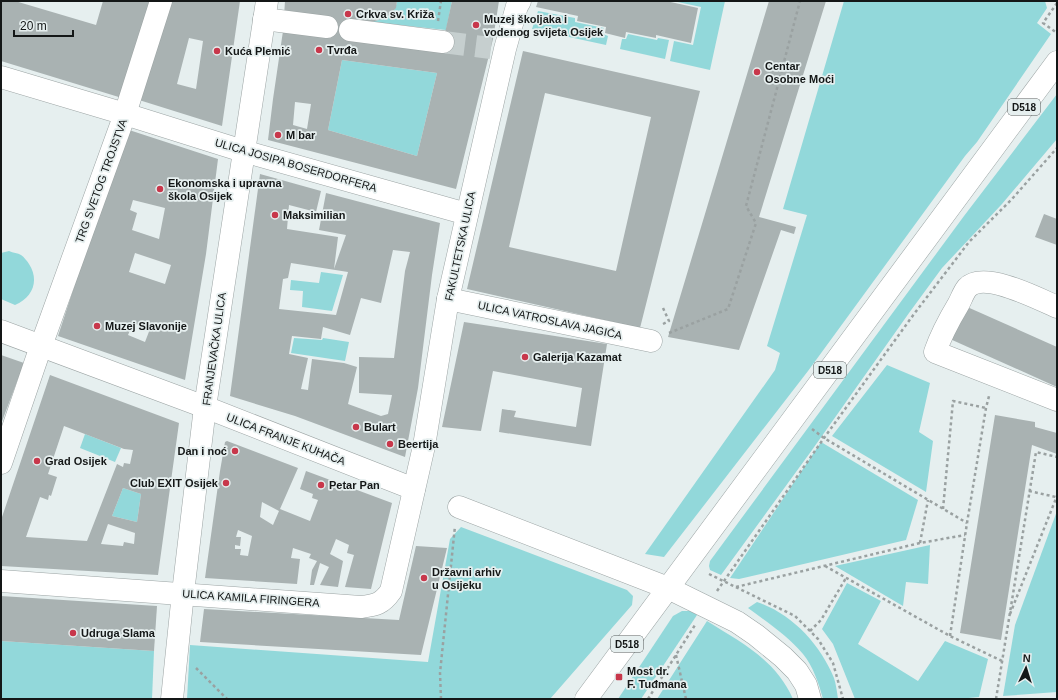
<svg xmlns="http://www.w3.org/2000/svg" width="1058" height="700" font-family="Arial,sans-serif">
	<rect width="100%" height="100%" fill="#e6efef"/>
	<!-- green -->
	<g fill="#92d8da">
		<path d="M 397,1 L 452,1 L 446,30 L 371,22 C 384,19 395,16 397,1 Z"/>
		<polygon points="673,1 725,1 710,70 670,61 674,41 693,45 701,7"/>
		<polygon points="844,1 1045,1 1047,8 1037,23 1051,34 977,142 965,156 808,371 664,557 645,554 775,370 780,353 767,346 807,215 783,209"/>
		<polygon points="538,11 575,18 575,22 604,28 603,34 608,36 606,45 532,29"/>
		<polygon points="628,34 657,40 658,38 669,40 665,59 620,49 622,39 626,39"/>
		<polygon points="342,60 437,73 417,156 328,130"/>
		<polygon points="1057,94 1057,139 1002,204 942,268 909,313 812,450 721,575 710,570 709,566 710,561 964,216"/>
		<path d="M 9,251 C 13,253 18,253 21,255 C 24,257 27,261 29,264 C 40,281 32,298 15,305 L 1,299 L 1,253 Z"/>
		<polygon points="321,272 343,275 332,311 302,307 303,291 290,290 291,280 319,283"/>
		<polygon points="294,338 322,340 323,338 349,342 345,361 291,353"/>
		<polygon points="887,365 930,383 919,432 933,441 926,492 832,436"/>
		<polygon points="85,434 121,448 115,462 80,448"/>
		<polygon points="821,442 918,500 906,540 739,579 730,578"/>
		<polygon points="123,488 141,494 137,522 112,516"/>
		<polygon points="1057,511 1057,692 1003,696 1015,625"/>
		<polygon points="461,527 627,590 633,596 632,605 550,699 187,699 190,645 428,662 450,539"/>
		<polygon points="930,545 928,584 906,582 903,606 835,566"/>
		<polygon points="847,583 881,601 858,644 918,681 945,641 988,659 979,697 958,699 855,699 833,644 822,629"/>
		<path d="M 757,602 C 792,614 820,644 834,678 C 836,684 837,692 838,699 L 823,699 C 819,684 813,666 803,654 C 788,636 767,622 748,608 Z"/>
		<polygon points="682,611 691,611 697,615 641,699 618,699 673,616"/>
		<path d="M 707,621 C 742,643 776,660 793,699 L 657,699 Z"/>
		<polygon points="1,641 154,651 152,699 1,699"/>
	</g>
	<!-- building -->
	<g fill="#a9b2b2" fill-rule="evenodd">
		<polygon points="1,1 15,1 96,25 103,1 151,1 122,98 1,61"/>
		<path d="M 170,1 L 240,1 L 222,126 L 139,100 ZM 189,38 L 203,41 L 196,89 L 177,84 Z"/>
		<path d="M 285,1 L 397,1 L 396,8 L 386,18 L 371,22 L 441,51 L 452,1 L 499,1 L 493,39 L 456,189 L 268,140 L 273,99 L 282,100 L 273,99 L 283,31 ZM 342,60 L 437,73 L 417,156 L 328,130 ZM 295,102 L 311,104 L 307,129 L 293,125 Z"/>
		<polygon points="538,1 666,1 698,8 691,43 656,35 656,38 626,32 625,38 605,33 606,27 577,21 578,16 536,7"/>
		<polygon points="769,1 826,1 759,217 796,227 794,234 781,230 739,350 668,337"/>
		<path d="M 523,51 L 700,91 L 640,328 L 467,289 ZM 545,93 L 651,117 L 616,271 L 509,247 Z"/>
		<path d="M 126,129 L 218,159 L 206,254 L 185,380 L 58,336 ZM 133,200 L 165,208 L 159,239 L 132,230 L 137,213 L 130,210 ZM 135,253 L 171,265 L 165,284 L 129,272 ZM 133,323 L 150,329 L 145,342 L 128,335 Z"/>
		<path d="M 260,174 L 321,191 L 316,212 L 289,205 L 287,229 L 338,237 L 334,269 L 346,235 L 319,230 L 326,193 L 440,223 L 432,275 L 418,388 L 405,457 L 295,416 L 230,396 ZM 393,250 L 410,252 L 405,271 L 394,358 L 359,357 L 359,393 L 392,395 L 388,414 L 381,416 L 348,404 L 357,367 L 344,363 L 312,359 L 308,390 L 301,389 L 308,358 L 289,354 L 292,336 L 321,339 L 323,327 L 350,335 L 361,298 L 381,303 ZM 291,263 L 348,272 L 336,315 L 279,309 L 283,279 L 288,278 Z"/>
		<polygon points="1044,214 1057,219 1057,245 1035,237"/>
		<polygon points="965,306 1057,347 1057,387 950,339"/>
		<polygon points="464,322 607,344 591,446 499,432 502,409 516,411 514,417 576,427 582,388 493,371 481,431 442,427"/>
		<polygon points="1,355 24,363 1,424"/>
		<path d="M 50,375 L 179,423 L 158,575 L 1,566 L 1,520 ZM 64,426 L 124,449 L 133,450 L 130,464 L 124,463 L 123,467 L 117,464 L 87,541 L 26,537 L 40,497 L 48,500 L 49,495 L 51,496 L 57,477 L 48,474 ZM 123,488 L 141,494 L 137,522 L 112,516 ZM 108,524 L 135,533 L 134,544 L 124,542 L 123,546 L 101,544 Z"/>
		<polygon points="995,415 1035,422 1035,427 1057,433 1057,454 1032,445 1001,640 960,633"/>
		<path d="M 227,441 L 298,468 L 280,509 L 310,521 L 318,500 L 312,498 L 313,494 L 300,489 L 306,471 L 392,503 L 371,589 L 345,587 L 354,555 L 347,553 L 349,545 L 336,539 L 330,554 L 343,561 L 338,587 L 320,585 L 329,567 L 320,563 L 314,585 L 310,585 L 312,570 L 317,561 L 309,558 L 311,554 L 293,548 L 291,558 L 300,559 L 297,584 L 205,578 L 220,471 L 225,442 ZM 262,502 L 279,511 L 273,525 L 260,517 ZM 238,530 L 252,536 L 248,556 L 240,555 L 241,549 L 235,549 L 235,545 L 240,546 L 241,537 L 236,537 Z"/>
		<polygon points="416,546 447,548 421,655 200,642 204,609 399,620"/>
		<polygon points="1,596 157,606 154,651 1,641"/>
	</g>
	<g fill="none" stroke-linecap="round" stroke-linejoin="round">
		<!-- minor-tunnel -->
		<polyline stroke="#c6cfcf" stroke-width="22" stroke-dasharray="22 11" stroke-linecap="butt" points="443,42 491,48"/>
		<!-- minor casing -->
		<g stroke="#9ca4a4" stroke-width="23">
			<g id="minor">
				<polyline points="264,19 327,27"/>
				<polyline points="350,30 443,42"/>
				<polyline points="1,77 125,114 243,151 467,214"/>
				<polyline points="448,299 651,341"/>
				<path d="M 1057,307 C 1039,299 983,270 967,288 C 963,293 961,300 958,305 C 949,320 941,335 935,352 L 1057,400"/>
				<polyline points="1,331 205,407 414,489"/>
				<polyline points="1,463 41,346 125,114 161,1"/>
				<polyline points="459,507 668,588 737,622 756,635 783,657 797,671 806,685 810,699"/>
				<path d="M 1,581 L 361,607 C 376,605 382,604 391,591 L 424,446 L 448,299 L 505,49 L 517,6 L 520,1"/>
				<polyline points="172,699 183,593 205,407 267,1"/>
			</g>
		</g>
		<!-- major casing -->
		<g stroke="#9ca4a4" stroke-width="23">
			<polyline id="major" points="586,699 1057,62"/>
		</g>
		<!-- path -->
		<g stroke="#9aa1a1" stroke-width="2.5" stroke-dasharray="3 3" stroke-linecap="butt">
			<polyline points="1057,3 1043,23 1057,33"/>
			<polyline points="438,21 441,1"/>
			<polyline points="663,324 669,321 663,308"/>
			<polyline points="669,333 728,309 756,223 746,206 800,1"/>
			<polyline points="812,429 824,438 967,523"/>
			<polyline points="1029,491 1056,497"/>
			<polyline points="943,509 953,401 986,408"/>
			<polyline points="920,543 928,500"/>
			<polyline points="825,566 950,636 1002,661"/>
			<polyline points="709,574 795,616 818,639 833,663 843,699"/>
			<polyline points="736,587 920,543 965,535"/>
			<polyline points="717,591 824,438 914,314 969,242 1012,199 1057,148"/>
			<polyline points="1010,614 1057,496"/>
			<polyline points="810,631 821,620 846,578"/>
			<polyline points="950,636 967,523 986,408 989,396"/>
			<polyline points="676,655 686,699"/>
			<polyline points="196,668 227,699"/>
			<polyline points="441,699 440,673 455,526"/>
			<polyline points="648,699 695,625"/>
			<polyline points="996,699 1036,452 1057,457"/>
		</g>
		<!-- minor -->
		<use href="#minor" stroke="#fff" stroke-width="22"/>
		<!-- major -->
		<use href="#major" stroke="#fff" stroke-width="22"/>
	</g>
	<!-- markers -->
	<g fill="#c8374b" stroke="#e6efef" stroke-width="1.5">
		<circle cx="348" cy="14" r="4"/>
		<circle cx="476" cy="25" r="4"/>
		<circle cx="319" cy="50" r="4"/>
		<circle cx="217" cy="51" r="4"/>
		<circle cx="757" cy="72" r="4"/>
		<circle cx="278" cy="135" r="4"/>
		<circle cx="160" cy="189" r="4"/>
		<circle cx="275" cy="215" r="4"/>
		<circle cx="97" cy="326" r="4"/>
		<circle cx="525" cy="357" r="4"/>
		<circle cx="356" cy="427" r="4"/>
		<circle cx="390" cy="444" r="4"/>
		<circle cx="235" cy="451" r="4"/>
		<circle cx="37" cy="461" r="4"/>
		<circle cx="226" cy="483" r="4"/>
		<circle cx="321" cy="485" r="4"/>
		<circle cx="424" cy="578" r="4"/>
		<circle cx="73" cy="633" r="4"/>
		<rect x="615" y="673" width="8" height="8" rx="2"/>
	</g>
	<g text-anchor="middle" stroke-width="3.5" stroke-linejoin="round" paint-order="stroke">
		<!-- shield labels -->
		<g fill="#e6efef" stroke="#535858" stroke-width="1">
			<rect x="1008" y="99" width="32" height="16" rx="3"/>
			<rect x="814" y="362" width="32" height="16" rx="3"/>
			<rect x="611" y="636" width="32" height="16" rx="3"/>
		</g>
		<g font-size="10" font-weight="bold" fill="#141717">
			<text x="1024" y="111">D518</text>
			<text x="830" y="374">D518</text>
			<text x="627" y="648">D518</text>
		</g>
		<!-- poi labels -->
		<g font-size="11" font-weight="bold" fill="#141717" stroke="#e6efef" text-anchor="start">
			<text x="356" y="18">Crkva sv. Križa</text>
			<text x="484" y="23">Muzej školjaka i<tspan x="484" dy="13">vodenog svijeta Osijek</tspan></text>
			<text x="327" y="54">Tvrđa</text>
			<text x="225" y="55">Kuća Plemić</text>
			<text x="765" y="70">Centar<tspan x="765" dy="13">Osobne Moći</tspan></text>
			<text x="286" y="139">M bar</text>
			<text x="168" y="187">Ekonomska i upravna<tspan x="168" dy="13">škola Osijek</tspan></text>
			<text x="283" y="219">Maksimilian</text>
			<text x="105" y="330">Muzej Slavonije</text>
			<text x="533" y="361">Galerija Kazamat</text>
			<text x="364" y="431">Bulart</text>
			<text x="398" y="448">Beertija</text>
			<text x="227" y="455" text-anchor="end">Dan i noć</text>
			<text x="45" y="465">Grad Osijek</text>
			<text x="218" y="487" text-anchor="end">Club EXIT Osijek</text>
			<text x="329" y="489">Petar Pan</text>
			<text x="432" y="576">Državni arhiv<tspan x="432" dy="13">u Osijeku</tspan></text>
			<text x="81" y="637">Udruga Slama</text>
			<text x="627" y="675">Most dr.<tspan x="627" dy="13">F. Tuđmana</tspan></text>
		</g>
		<!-- street labels -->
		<g font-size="11" fill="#141717" stroke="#e6efef">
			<text transform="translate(296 165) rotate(16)" y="4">ULICA JOSIPA BOSERDORFERA</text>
			<text transform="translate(101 181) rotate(-70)" y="4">TRG SVETOG TROJSTVA</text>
			<text transform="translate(460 246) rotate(-78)" y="4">FAKULTETSKA ULICA</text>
			<text transform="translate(550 320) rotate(12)" y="4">ULICA VATROSLAVA JAGIĆA</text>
			<text transform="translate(214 349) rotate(-82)" y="4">FRANJEVAČKA ULICA</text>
			<text transform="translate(286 439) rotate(21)" y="4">ULICA FRANJE KUHAČA</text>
			<text transform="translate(251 598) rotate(4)" y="4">ULICA KAMILA FIRINGERA</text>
		</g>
	</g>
	<!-- border -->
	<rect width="1058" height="700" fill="none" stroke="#141717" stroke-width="4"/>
	<!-- north arrow -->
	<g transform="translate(1026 668) rotate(4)" stroke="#e6efef" stroke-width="3" paint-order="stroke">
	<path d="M0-3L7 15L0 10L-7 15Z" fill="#141717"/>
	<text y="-6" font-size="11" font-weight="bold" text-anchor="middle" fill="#141717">N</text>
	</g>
	<!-- scale -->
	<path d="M14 30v6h59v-6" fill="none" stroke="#141717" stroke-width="2"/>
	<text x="20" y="30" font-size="12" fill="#141717" stroke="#e6efef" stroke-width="3" paint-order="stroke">20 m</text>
</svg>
